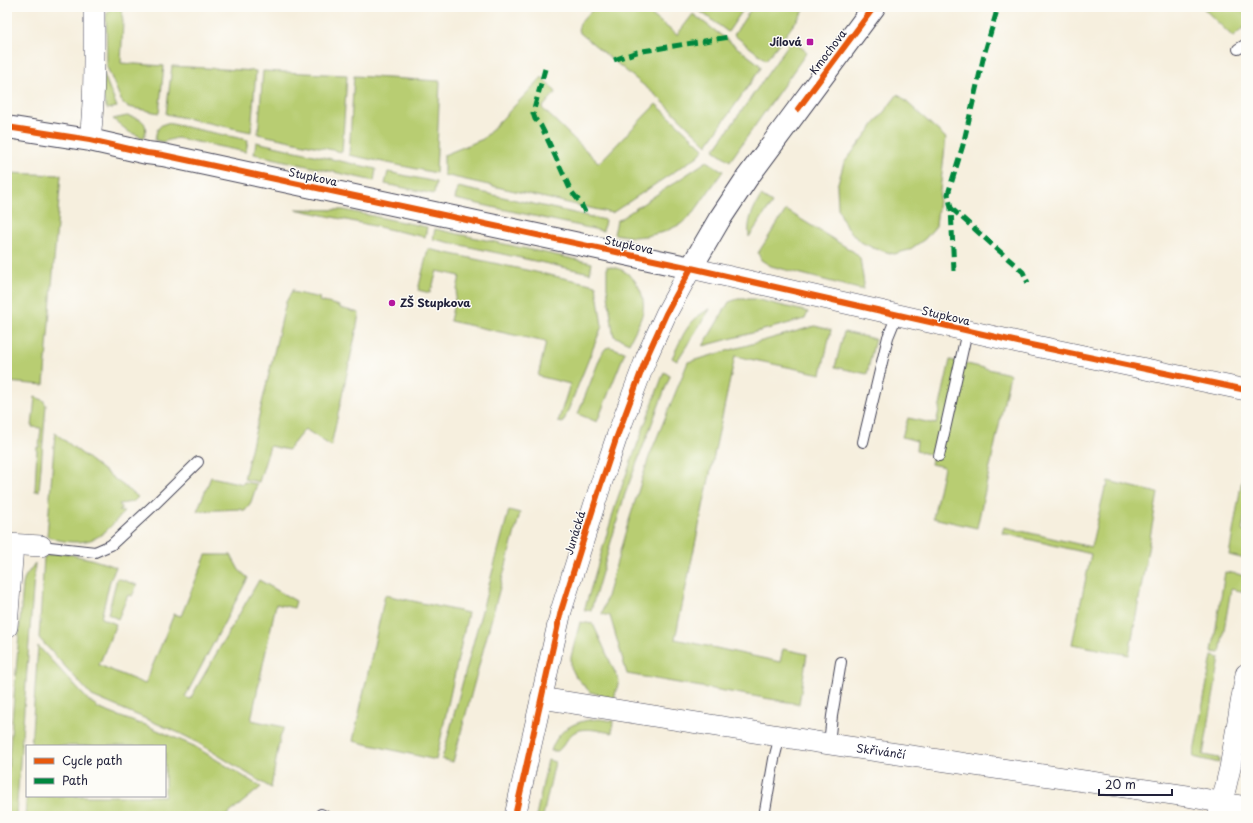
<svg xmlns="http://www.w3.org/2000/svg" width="1253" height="823" font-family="'Playpen Sans',sans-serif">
	<rect width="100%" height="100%" fill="#fdfcf7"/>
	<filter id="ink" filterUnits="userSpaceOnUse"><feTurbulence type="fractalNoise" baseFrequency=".025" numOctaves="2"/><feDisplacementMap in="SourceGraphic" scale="8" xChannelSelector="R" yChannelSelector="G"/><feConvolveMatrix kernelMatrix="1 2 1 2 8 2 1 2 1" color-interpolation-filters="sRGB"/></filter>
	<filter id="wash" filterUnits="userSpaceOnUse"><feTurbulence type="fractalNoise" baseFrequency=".012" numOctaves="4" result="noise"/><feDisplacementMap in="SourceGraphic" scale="16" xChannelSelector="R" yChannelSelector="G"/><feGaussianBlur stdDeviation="0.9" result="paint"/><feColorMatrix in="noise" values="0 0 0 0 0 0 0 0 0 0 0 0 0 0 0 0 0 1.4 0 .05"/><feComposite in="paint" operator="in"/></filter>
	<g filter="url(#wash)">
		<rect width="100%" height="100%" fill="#f6efde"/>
		<!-- green -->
		<g fill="#b8cd72" stroke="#6d7856">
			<polygon points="111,7 121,7 123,22 121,63 164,66 159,113 128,107 124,104 121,100 107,67 106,17 107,13"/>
			<polygon points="595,7 652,7 648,12 677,35 693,14 759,64 761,68 707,145 659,98 580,33 578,30 580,23"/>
			<polygon points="699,7 745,7 728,32 697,9"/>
			<polygon points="752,7 807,7 766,60 734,35"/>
			<polygon points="1202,7 1246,7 1246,26 1233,37"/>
			<polygon points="790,42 794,42 807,52 730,161 714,150"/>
			<polygon points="172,66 256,71 251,132 166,114"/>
			<path d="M 102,70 L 117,107 L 107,109 C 101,96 102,84 102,70 Z"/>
			<polygon points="263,71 347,75 342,152 258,134"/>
			<polygon points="354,76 440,81 436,173 349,155"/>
			<polygon points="542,77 556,92 542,108 599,163 656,104 704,149 698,156 612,213 444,175 444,155 483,139"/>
			<polygon points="898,94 946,138 936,226 925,239 909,250 894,254 873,248 859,241 845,225 838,208 837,186 844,163"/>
			<path d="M 127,116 C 142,119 149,121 144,138 L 129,132 L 113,119 Z"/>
			<path d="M 167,123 L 248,140 L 246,152 L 177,138 L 162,142 L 155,140 C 156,131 158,125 167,123 Z"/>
			<polygon points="256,142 376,169 374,181 254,154"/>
			<polygon points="707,161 723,171 694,212 681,224 664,232 646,236 633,237 614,234 617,221"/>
			<polygon points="388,172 436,182 434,194 385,184"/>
			<polygon points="7,173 61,175 44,385 7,382 7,283 8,279 7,276"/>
			<polygon points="458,187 605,220 603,231 455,199"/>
			<path d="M 761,196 L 772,203 L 749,237 C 747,221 753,209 761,196 Z"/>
			<polygon points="295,209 344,210 427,227 425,237"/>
			<polygon points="786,210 854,252 860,258 864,284 863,289 859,289 771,266 761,260 758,253"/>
			<polygon points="435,229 592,263 590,273 433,239"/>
			<polygon points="428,249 596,285 602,326 563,423 558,422 570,384 538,376 546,342 450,321 460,276 437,271 432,288 431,288 430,293 418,290"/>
			<path d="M 607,266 C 612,267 617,268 622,270 C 639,279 648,300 641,318 C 638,326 633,335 629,343 L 614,336 L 613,332 L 607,287 Z"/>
			<polygon points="293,289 292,292 320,298 319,301 340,306 340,308 359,313 356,332 331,446 305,429 288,450 270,446 259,482 244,479 286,302"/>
			<polygon points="738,299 755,299 808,312 805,319 703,346 729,302"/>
			<path d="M 710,309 L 677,361 L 672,358 C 683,336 687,320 710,309 Z"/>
			<polygon points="815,326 831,330 821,374 735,356 675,639 780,662 783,649 807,654 799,704 627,674 610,616 602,614 626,530 649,457 688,362"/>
			<polygon points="844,332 875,339 867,374 835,367"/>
			<polygon points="610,347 625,352 597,422 578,414 602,353 606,348"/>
			<polygon points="950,360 1010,374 977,528 933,518 944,467 931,464 933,455 916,451 917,441 902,437 908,418 936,424"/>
			<polygon points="664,372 670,376 625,494 591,610 584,611 618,497"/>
			<polygon points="35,397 43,400 46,405 39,491 35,491 37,447 39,447 41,428 32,427"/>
			<path d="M 55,433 L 138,497 L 133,502 L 119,504 L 122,508 L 119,511 L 124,512 C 116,520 109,530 99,536 C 85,545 62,543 47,536 Z"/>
			<polygon points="1246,456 1246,506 1242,531 1246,532 1246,559 1245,559 1229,555"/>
			<polygon points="211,477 243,484 244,482 257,484 251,502 245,511 240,509 197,511"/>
			<polygon points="1108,481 1158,493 1129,655 1072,644 1091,554 1002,533 1004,527 1091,547 1105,488 1107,488"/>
			<polygon points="509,510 520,513 453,762 442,759"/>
			<polygon points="63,553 91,559 116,567 110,581 101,618 116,624 99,665 145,684 174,614 181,616 206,555 231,555 239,570 248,578 185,697 190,699 259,580 296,601 294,608 276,604 251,720 284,727 280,738 271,788 195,741 179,733 92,696 39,638 44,557 52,554"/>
			<polygon points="35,563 16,816 7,816 7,784 23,584 25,577"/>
			<polygon points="1225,572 1238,574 1246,577 1246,592 1231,589 1220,653 1212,652"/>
			<polygon points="117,578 137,585 132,596 128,595 118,619 108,614"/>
			<polygon points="385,595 468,613 436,760 353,741"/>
			<polygon points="580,622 593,624 619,681 614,699 590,692 576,677 571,667 571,657"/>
			<polygon points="38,646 89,701 97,706 97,708 140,724 141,723 194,746 261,787 226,816 25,816 27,790 27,796 165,796 165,746 31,746"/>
			<polygon points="1212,656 1220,658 1203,755 1219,758 1219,763 1193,757"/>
			<path d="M 599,719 L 613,721 L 612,733 C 600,731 580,725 571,735 C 567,739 564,745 559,750 L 558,751 L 551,751 C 558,728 577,720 599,719 Z"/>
			<polygon points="548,760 555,762 543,816 536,816"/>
		</g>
	</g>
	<g filter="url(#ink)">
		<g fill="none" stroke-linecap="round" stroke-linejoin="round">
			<!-- service casing -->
			<g stroke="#424153" stroke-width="12">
				<g id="service">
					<polyline points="1238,49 1246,44"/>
					<polyline points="863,442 888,337 897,315"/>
					<polyline points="939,456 967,331"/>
					<polyline points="41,546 95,552 111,545 153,506 198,462"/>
					<polyline points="829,744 832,716 841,662"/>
					<polyline points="321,814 325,816"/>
					<polyline points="764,816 774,759 780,736"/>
				</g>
			</g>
			<!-- minor casing -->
			<g stroke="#424153" stroke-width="22">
				<g id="minor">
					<path d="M 90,140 C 95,97 94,53 94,10 L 93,7"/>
					<polyline points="7,544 41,546"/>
					<polyline points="7,627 13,545"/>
					<path id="s1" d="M 541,698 L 829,744 L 1187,796 L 1246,807"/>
					<polyline points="1219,815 1230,768 1246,674"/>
					<polyline points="515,816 561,611 599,490 616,439 647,356 666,314 691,268 1031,345 1246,390"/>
				</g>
			</g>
			<!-- tertiary casing -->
			<g stroke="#424153" stroke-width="24">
				<polyline id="tertiary" points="7,127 90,140 147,153 163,155 691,268 719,220 747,178 874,7"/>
			</g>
			<!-- service -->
			<use href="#service" stroke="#fff" stroke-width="10"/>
			<!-- minor -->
			<use href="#minor" stroke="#fff" stroke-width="21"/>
			<!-- tertiary -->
			<use href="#tertiary" stroke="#fff" stroke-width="22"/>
			<!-- quiet -->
			<g stroke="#00873e" stroke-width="5" stroke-dasharray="10 5" stroke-linecap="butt">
				<polyline points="614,60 637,52 729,37"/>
				<polyline points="545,69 533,113 535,119 541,126 546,136 571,191 580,202 585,212"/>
				<polyline points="951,208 1023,272 1028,283"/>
				<polyline points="954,271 951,208 948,194 963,145 984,55 998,7"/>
			</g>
			<!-- cycleway casing -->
			<g stroke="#fdfcf7" stroke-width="8">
				<g id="cycleway">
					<polyline points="798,109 874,7"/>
					<polyline points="7,127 90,140 147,153 163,155 691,268 1031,345 1246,390"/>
					<polyline points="515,816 561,611 599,490 616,439 647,356 666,314 691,268"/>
				</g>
			</g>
			<!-- cycleway -->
			<use href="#cycleway" stroke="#e8590c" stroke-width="6"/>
		</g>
	</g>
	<!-- markers -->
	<g fill="#b5179e" stroke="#fdfcf7" stroke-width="1.5">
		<rect x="806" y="38" width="8" height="8" rx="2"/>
		<circle cx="392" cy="303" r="4"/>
	</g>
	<g text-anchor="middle" stroke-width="3" stroke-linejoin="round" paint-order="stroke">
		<!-- poi labels -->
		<g font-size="11" font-weight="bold" fill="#22223b" stroke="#fdfcf7" text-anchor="end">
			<text x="802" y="46">Jílová</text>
			<text x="400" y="307" text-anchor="start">ZŠ Stupkova</text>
		</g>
		<!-- street labels -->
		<g font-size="11" fill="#22223b" stroke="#fdfcf7">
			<text transform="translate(828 52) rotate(-53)" y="4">Kmochova</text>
			<text transform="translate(313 177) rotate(12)" y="4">Stupkova</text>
			<text transform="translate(629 245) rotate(12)" y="4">Stupkova</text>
			<text transform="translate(946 316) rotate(13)" y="4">Stupkova</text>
			<text transform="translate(575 533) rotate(-73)" y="4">Junácká</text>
			<text dy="4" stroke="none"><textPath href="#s1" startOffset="344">Skřivánčí</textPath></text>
		</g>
	</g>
	<!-- margin -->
	<rect width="1253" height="823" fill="none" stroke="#fdfcf7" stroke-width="24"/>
	<!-- legend -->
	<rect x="26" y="745" width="140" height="52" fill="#fdfcf7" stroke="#a5a5ac"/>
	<rect x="34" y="758" width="20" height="6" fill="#e8590c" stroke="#a5a5ac"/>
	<text x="62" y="765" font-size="12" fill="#22223b">Cycle path</text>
	<rect x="34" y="778" width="20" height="6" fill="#00873e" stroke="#a5a5ac"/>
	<text x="62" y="785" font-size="12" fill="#22223b">Path</text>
	<!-- scale -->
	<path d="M1099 789v6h73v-6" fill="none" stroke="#22223b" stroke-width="2"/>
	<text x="1105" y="789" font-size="12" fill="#22223b" stroke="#fdfcf7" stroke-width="3" paint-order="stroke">20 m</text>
</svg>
